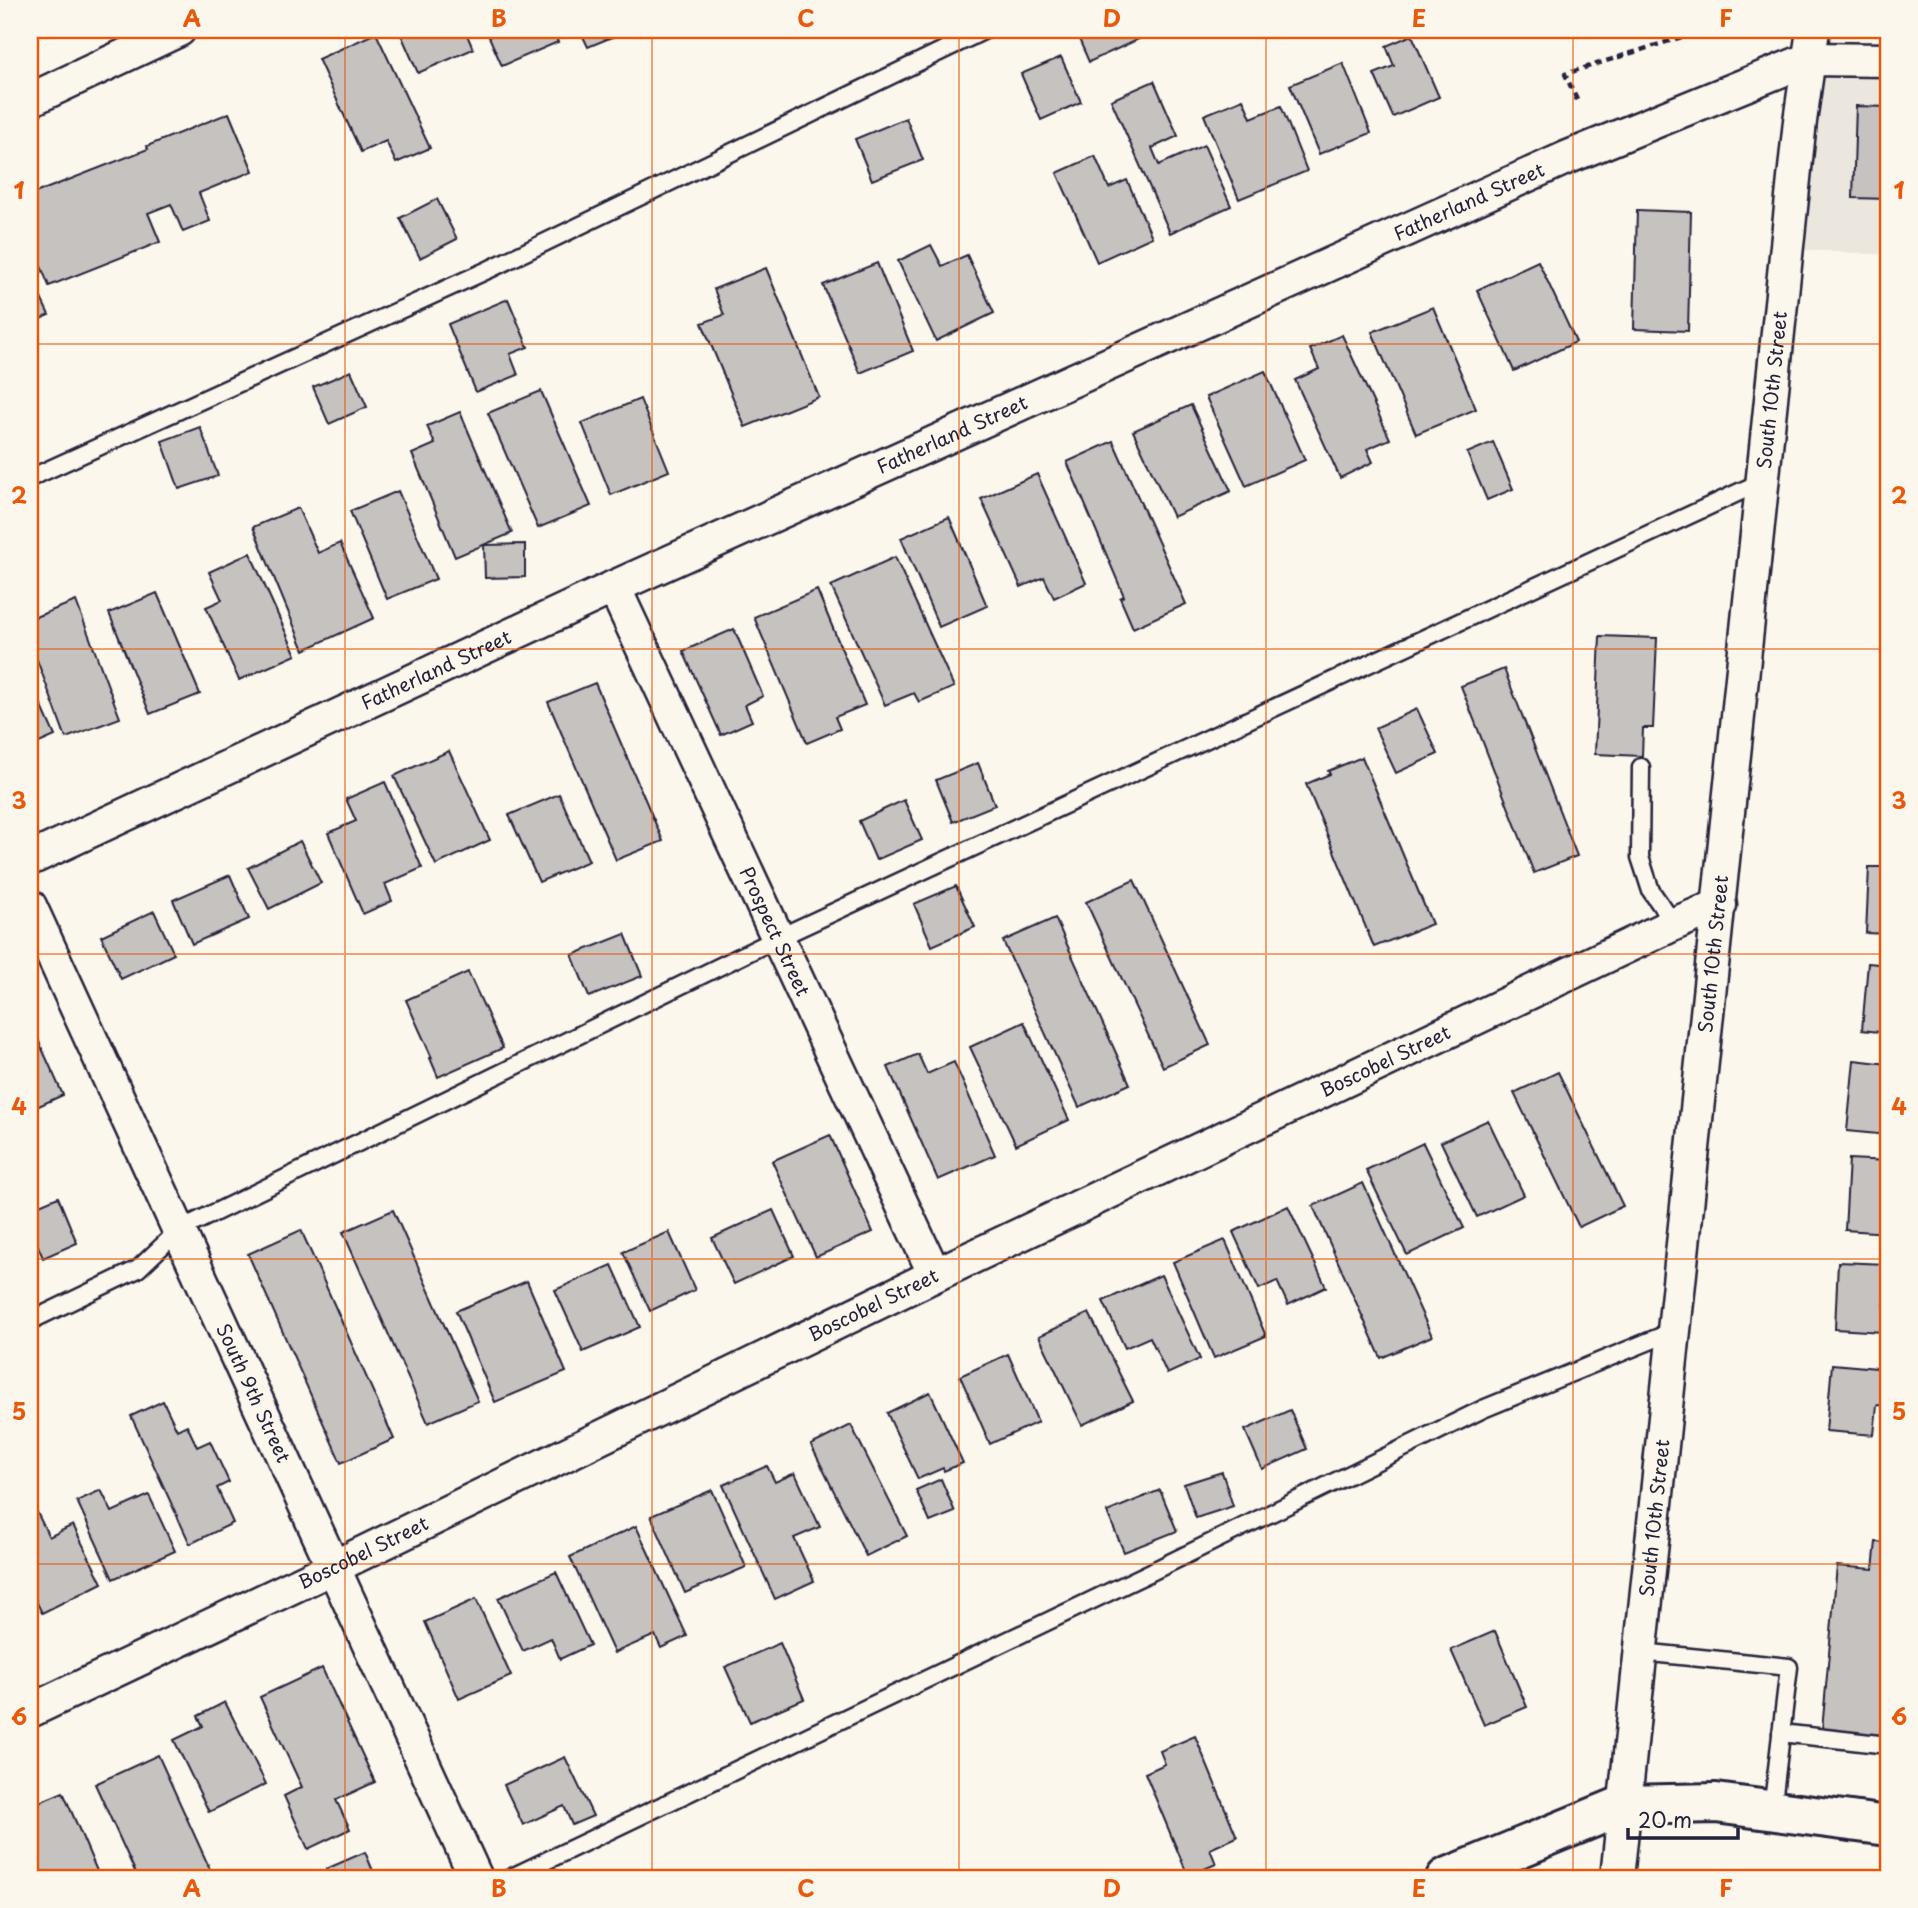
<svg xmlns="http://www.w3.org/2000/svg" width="1918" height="1908" font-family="'Playpen Sans',sans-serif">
	<rect width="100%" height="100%" fill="#fbf7ec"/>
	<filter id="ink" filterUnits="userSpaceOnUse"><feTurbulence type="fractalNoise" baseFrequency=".0143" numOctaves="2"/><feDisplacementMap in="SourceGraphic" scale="14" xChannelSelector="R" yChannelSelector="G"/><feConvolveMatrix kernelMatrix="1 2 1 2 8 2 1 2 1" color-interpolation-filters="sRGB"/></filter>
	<g filter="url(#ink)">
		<!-- built -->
		<polygon fill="#ebe7df" points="1809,59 1888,60 1888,255 1787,249"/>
		<!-- building -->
		<g fill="#c6c2c0" stroke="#22223b" stroke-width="2">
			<polygon points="399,30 465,30 473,49 418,73"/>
			<polygon points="486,30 553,30 558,42 502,66"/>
			<polygon points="580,30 629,30 588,47"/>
			<polygon points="1075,30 1138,30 1141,38 1089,62"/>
			<polygon points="376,33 430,148 396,163 386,141 361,152 318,59"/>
			<polygon points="1412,35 1439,97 1393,117 1374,74 1394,66 1386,46"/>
			<polygon points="1061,57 1081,102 1041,120 1021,74"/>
			<polygon points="1343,63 1371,133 1319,154 1290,85"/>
			<polygon points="1154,81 1178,136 1152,148 1159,165 1204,145 1231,206 1170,233 1111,100"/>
			<polygon points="1243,99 1251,118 1281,106 1307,171 1239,199 1204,115"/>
			<polygon points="1856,106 1888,107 1888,199 1853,198"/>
			<polygon points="229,113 253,171 199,193 210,221 183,232 171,204 148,213 160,242 49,286 30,239 30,195 148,149 147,146"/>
			<polygon points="906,118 923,160 872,180 855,139"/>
			<polygon points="1095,156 1109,188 1127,180 1152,237 1097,262 1057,173"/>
			<polygon points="437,199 457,239 420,258 400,218"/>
			<polygon points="1637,210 1691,212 1688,331 1634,329"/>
			<polygon points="931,245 942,266 967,255 994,313 936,341 898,261"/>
			<polygon points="1538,261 1576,342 1514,371 1477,290"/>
			<polygon points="877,263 913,351 860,373 823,285"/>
			<polygon points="766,268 819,397 745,427 702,323 724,315 714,289"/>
			<polygon points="30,275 49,315 30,324"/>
			<polygon points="508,299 528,347 510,354 518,375 476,392 448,324"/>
			<polygon points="1433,307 1476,409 1416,434 1372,332"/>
			<polygon points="1342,335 1390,439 1367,449 1373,462 1340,478 1295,380 1319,369 1310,349"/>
			<polygon points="351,371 367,407 329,424 313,387"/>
			<polygon points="1265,371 1305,460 1246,486 1206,397"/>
			<polygon points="541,391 591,506 538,528 488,413"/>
			<polygon points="640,399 669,471 611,495 582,423"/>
			<polygon points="1191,405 1231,491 1173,517 1133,431"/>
			<polygon points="460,412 512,533 455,557 412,454 435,444 427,426"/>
			<polygon points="200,427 218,476 179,489 162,441"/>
			<polygon points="1113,441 1186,604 1133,628 1120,598 1124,596 1067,462"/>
			<polygon points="1493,442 1513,489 1487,500 1467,453"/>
			<polygon points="1037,474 1086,583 1054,598 1044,577 1021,587 981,499"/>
			<polygon points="398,491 436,579 387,599 350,511"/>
			<polygon points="298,508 318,553 340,543 374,618 304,650 253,527"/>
			<polygon points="949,517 987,606 939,627 901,538"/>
			<polygon points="525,544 525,577 485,578 484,545"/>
			<polygon points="250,553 296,655 239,680 206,607 222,600 209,572"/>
			<polygon points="895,557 954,687 919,702 914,693 885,705 831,586"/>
			<polygon points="817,590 865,705 835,717 840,729 807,743 754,617"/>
			<polygon points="157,593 200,694 150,714 109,613"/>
			<polygon points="76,601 120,718 66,738 30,641 30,619"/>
			<polygon points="734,629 763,696 745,705 752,721 721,735 683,651"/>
			<polygon points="1600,636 1657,638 1653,728 1643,728 1642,756 1595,754"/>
			<polygon points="1504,669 1577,856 1534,873 1461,686"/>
			<polygon points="30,680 55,736 30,747"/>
			<polygon points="595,683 663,841 616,860 548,702"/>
			<polygon points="1888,687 1888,736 1885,735"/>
			<polygon points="1417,709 1438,754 1396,773 1375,728"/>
			<polygon points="449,751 490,840 436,865 394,776"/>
			<polygon points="1362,757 1432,924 1374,947 1306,784 1330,774 1328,771"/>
			<polygon points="978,763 995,805 953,822 936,780"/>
			<polygon points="1888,765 1888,835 1882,835"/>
			<polygon points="385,782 422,868 385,884 392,901 363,914 328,833 356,821 346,799"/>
			<polygon points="559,794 589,861 539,882 509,815"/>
			<polygon points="904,800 922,840 876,860 859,821"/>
			<polygon points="300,841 321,883 269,909 248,868"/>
			<polygon points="1869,867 1888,867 1888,934 1866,933"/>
			<polygon points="230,875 249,919 192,944 173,900"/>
			<polygon points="1134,880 1210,1045 1163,1067 1086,902"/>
			<polygon points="956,886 975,927 932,946 914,904"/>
			<polygon points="154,911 174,954 121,979 101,936"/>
			<polygon points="1055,918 1130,1084 1079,1107 1003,941"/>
			<polygon points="625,934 642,976 589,997 572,955"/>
			<polygon points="1868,963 1888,965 1888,1033 1862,1030"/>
			<polygon points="468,972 503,1048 438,1077 430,1058 432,1058 406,1000"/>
			<polygon points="30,1022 63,1095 30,1110"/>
			<polygon points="1024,1022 1069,1120 1016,1145 970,1047"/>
			<polygon points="918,1054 927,1074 954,1062 995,1155 938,1180 888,1067"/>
			<polygon points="1854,1060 1888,1064 1888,1135 1847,1131"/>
			<polygon points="1558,1072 1623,1206 1579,1227 1514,1093"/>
			<polygon points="1488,1120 1524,1195 1477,1217 1441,1142"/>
			<polygon points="830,1135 873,1232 816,1257 772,1161"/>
			<polygon points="1423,1143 1464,1228 1407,1255 1366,1170"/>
			<polygon points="1849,1159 1888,1161 1888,1233 1845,1230"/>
			<polygon points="1363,1183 1432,1336 1381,1358 1313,1206"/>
			<polygon points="58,1197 77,1243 43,1258 30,1227 30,1209"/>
			<polygon points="1288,1206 1326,1287 1288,1305 1277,1281 1259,1289 1233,1232"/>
			<polygon points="393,1210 478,1401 428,1423 343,1232"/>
			<polygon points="773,1210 794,1256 734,1284 712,1238"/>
			<polygon points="301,1230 394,1439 341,1463 248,1254"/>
			<polygon points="669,1232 695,1290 650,1311 623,1252"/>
			<polygon points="1225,1240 1266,1336 1214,1358 1173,1262"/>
			<polygon points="1838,1262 1887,1264 1883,1332 1835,1329"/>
			<polygon points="612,1265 640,1327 583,1352 555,1290"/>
			<polygon points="1161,1275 1200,1359 1167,1374 1150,1337 1125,1348 1103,1301"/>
			<polygon points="527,1281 566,1372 495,1402 456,1311"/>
			<polygon points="1089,1313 1133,1401 1082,1425 1039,1336"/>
			<polygon points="1008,1354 1038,1422 990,1444 960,1376"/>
			<polygon points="1832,1364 1888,1369 1888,1406 1877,1405 1874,1435 1826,1431"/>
			<polygon points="930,1392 963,1463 944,1471 943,1468 918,1479 887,1413"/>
			<polygon points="163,1401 177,1430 187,1425 197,1447 210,1441 229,1482 217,1488 233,1523 190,1544 131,1416"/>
			<polygon points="1290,1410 1307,1449 1262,1469 1245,1430"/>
			<polygon points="851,1425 907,1536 866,1556 811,1445"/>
			<polygon points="767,1466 775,1482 795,1473 820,1527 794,1538 814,1581 775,1599 723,1485"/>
			<polygon points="1222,1472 1233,1506 1196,1518 1184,1484"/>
			<polygon points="941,1479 955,1512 930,1522 916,1490"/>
			<polygon points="101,1490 112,1512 149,1495 175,1551 113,1579 77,1501"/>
			<polygon points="712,1490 746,1567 685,1593 651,1516"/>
			<polygon points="1160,1490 1177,1531 1124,1552 1107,1512"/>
			<polygon points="30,1498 49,1537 73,1525 102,1583 42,1613 30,1589"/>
			<polygon points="636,1526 687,1636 661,1648 655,1635 614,1653 570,1557"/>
			<polygon points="1876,1542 1888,1543 1888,1737 1822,1730 1837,1566 1873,1569"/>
			<polygon points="556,1572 590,1645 560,1659 551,1638 523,1651 498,1598"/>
			<polygon points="476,1599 511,1676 459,1699 425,1622"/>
			<polygon points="1495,1631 1527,1707 1484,1725 1451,1650"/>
			<polygon points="780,1643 804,1699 750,1722 725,1667"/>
			<polygon points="322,1668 375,1782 336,1800 350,1829 308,1849 284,1796 302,1787 260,1697"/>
			<polygon points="225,1702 266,1784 209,1812 174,1740 203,1726 198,1716"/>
			<polygon points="1195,1736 1237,1837 1210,1849 1216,1864 1188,1876 1145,1773 1165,1764 1160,1751"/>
			<polygon points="158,1755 214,1878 138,1878 95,1784"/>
			<polygon points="565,1757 593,1816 572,1825 564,1806 523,1825 504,1785"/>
			<polygon points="63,1792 100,1878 43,1878 30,1848 30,1806"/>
			<polygon points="365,1852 376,1878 330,1878 326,1869"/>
		</g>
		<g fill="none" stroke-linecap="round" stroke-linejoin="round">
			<!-- service casing -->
			<g stroke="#22223b" stroke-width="21">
				<g id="service">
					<polyline points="30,478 490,269 985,30"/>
					<polyline points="1641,767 1640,857 1651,891 1674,924"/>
					<polyline points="30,1321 138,1269 179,1230 778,938 1763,481"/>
					<polyline points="1641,1652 1789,1667 1772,1811"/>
					<polyline points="1781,1733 1888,1745"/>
					<polyline points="510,1878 1149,1573 1483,1409 1674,1331"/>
				</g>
			</g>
			<!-- minor casing -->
			<g stroke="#22223b" stroke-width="37">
				<g id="minor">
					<polyline points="30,100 179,30"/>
					<path id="s1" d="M 614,587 L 935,1275"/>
					<path id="s2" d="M 30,859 L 614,587 L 1566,158 L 1809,59 L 1888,60"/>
					<path id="s3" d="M 30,906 L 476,1878"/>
					<path id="s4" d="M 30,1711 L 334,1567 L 935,1275 L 1674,924 L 1720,905"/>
					<path id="s5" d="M 1617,1878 L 1800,121 L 1813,30"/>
				</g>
			</g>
			<!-- tertiary casing -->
			<g stroke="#22223b" stroke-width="44">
				<polyline id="tertiary" points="1446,1878 1624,1805 1716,1803 1888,1826"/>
			</g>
			<!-- path -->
			<g stroke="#22223b" stroke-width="4.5" stroke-dasharray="7 5" stroke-linecap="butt">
				<polyline points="1666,30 1670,40"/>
				<polyline points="1577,100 1565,74 1704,30"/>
			</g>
			<!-- service -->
			<use href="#service" stroke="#fbf7ec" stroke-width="16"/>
			<!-- minor -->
			<use href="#minor" stroke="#fbf7ec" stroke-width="32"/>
			<!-- tertiary -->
			<use href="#tertiary" stroke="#fbf7ec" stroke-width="38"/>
		</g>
	</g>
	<!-- grid -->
	<path fill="none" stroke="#e8590c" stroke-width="2" stroke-opacity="0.55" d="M 345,30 L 345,1878M 652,30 L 652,1878M 959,30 L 959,1878M 1266,30 L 1266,1878M 1573,30 L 1573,1878M 30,344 L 1888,344M 30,649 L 1888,649M 30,954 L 1888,954M 30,1259 L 1888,1259M 30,1564 L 1888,1564"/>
	<g text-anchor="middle" stroke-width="7" stroke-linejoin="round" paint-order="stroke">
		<!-- street labels -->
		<g font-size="19" fill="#22223b" stroke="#fbf7ec">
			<text dy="7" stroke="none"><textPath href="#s2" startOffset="1582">Fatherland Street</textPath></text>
			<text dy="7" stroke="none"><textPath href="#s5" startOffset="1496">South 10th Street</textPath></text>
			<text dy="7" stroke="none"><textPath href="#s2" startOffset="1015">Fatherland Street</textPath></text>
			<text dy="7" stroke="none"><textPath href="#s2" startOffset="448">Fatherland Street</textPath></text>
			<text dy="7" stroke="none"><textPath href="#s1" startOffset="380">Prospect Street</textPath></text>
			<text dy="7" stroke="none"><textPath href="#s5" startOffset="929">South 10th Street</textPath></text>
			<text dy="7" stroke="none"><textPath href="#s4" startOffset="1503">Boscobel Street</textPath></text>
			<text dy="7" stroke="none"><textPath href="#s4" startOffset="936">Boscobel Street</textPath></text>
			<text dy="7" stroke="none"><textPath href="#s3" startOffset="536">South 9th Street</textPath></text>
			<text dy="7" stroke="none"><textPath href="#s5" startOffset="362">South 10th Street</textPath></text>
			<text dy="7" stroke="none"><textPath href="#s4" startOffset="369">Boscobel Street</textPath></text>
		</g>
	</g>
	<!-- margin -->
	<rect width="1918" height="1908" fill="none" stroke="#fbf7ec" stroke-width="77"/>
	<!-- scale -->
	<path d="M1628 1828v10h110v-10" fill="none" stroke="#22223b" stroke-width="3.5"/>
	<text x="1638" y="1828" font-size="21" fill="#22223b" stroke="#fbf7ec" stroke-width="5" paint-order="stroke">20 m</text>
	<rect x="38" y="38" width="1842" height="1832" fill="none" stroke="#e8590c" stroke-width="2.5"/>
	<g font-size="23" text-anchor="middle" font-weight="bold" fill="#e8590c">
		<text x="192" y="27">A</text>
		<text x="499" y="27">B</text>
		<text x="806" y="27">C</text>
		<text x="1112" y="27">D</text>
		<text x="1419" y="27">E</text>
		<text x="1726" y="27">F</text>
		<text x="19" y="199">1</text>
		<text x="1899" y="199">1</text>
		<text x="19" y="504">2</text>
		<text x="1899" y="504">2</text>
		<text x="19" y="809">3</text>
		<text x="1899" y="809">3</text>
		<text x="19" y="1115">4</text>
		<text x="1899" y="1115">4</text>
		<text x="19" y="1420">5</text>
		<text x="1899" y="1420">5</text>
		<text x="19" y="1725">6</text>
		<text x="1899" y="1725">6</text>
		<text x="192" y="1897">A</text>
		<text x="499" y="1897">B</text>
		<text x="806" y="1897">C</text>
		<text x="1112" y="1897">D</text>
		<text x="1419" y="1897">E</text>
		<text x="1726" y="1897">F</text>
	</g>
</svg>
